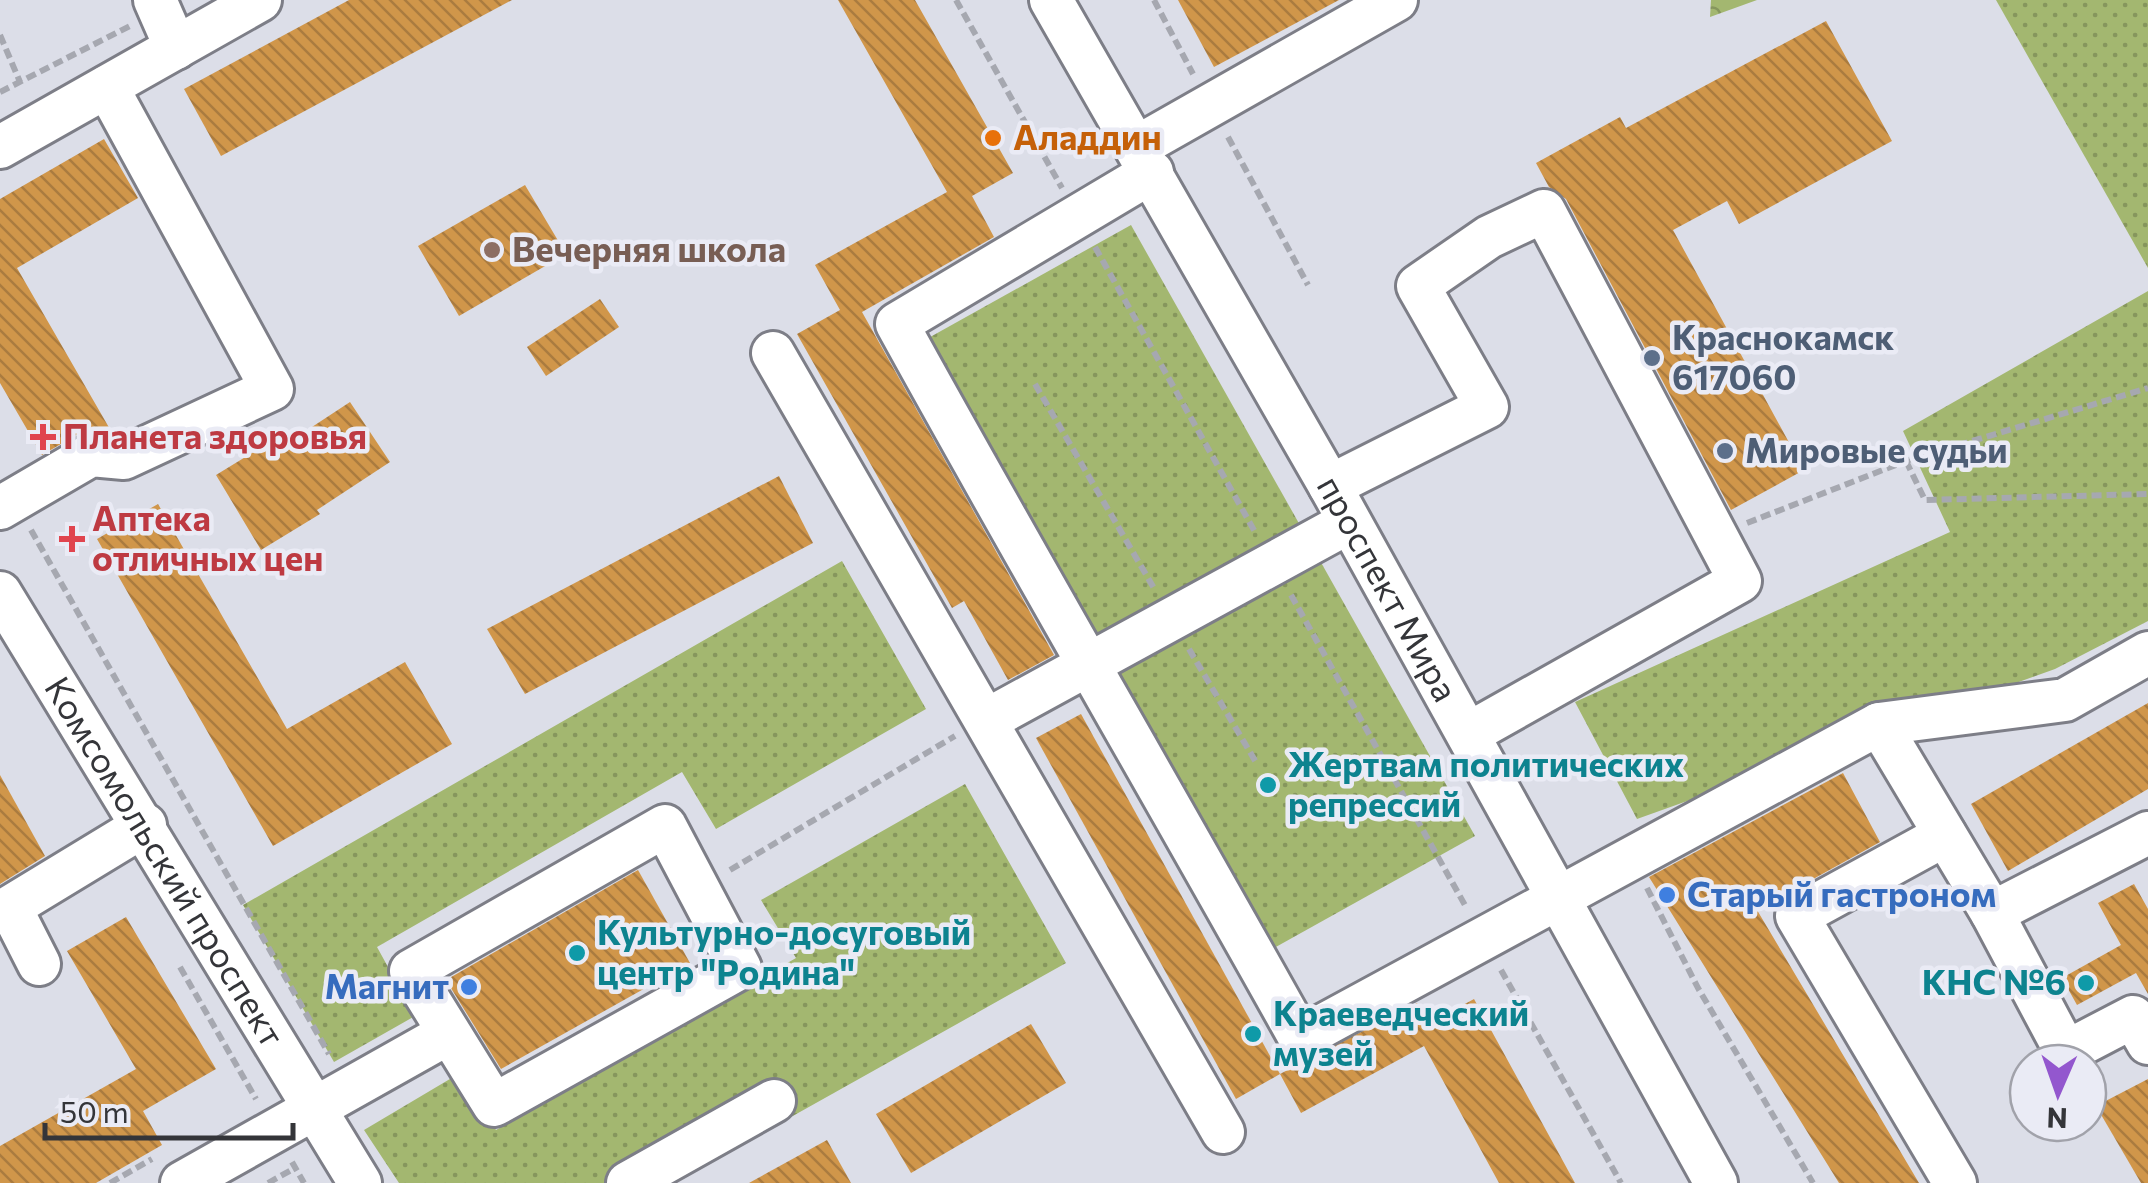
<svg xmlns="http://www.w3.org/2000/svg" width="2148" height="1183" font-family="Commissioner,sans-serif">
	<defs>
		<pattern id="forest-crowns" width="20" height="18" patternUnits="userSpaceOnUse" patternTransform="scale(2.5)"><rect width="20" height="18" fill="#a3b770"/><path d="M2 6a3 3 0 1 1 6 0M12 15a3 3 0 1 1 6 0" fill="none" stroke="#86965d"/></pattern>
		<pattern id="park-dots" width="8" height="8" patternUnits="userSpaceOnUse" patternTransform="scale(2.5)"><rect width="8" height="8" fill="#a3b770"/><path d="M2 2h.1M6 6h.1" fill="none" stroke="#86965d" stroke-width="1.8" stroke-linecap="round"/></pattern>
		<pattern id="building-back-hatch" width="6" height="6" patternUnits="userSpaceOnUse" patternTransform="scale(2.5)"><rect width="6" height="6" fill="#d0964a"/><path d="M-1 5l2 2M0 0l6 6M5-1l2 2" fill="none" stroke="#aa7b3f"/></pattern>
	</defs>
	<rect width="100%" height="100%" fill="#dcdee8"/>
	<!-- forest -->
	<polygon fill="url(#forest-crowns)" points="1711,0 1757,0 1710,17"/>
	<!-- park -->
	<g fill="url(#park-dots)">
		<polygon points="1996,0 2148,0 2148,268"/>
		<polygon points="1131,225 1475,836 1267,952 923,341"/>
		<polygon points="2148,291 2148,621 2055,669 1637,819 1575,702 1950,532 1903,431"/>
		<polygon points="842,561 926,709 716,829 682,772 377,947 415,1016 334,1062 243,905"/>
		<polygon points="965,784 1066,963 673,1183 399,1183 364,1130 460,1073 496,1130 796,958 761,900"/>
	</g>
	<!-- building -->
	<g fill="url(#building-back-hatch)">
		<polygon points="349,0 512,0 221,156 184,89"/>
		<polygon points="838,0 915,0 1013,173 972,196 994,237 862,312 1054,655 1008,680 964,601 952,608 797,334 840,310 815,265 947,192"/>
		<polygon points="1178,0 1339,0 1214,67"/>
		<polygon points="1826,21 1892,141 1739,224 1727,201 1673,230 1804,470 1731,510 1566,199 1549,187 1536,163 1620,117 1626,128"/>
		<polygon points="104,139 138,198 17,268 111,431 80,433 42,455 0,383 0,199"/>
		<polygon points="525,185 566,254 459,316 418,246"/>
		<polygon points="600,299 619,327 546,376 527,347"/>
		<polygon points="350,402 390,462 317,510 320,514 261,550 216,475 275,439 280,448"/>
		<polygon points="779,476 813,543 525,694 487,629"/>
		<polygon points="158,504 287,729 405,662 452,744 273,846 97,539"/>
		<polygon points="2148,703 2148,789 2008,871 1971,804"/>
		<polygon points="1081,714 1280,1074 1236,1099 1036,738"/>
		<polygon points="1843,773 1880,842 1757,910 1919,1183 1839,1183 1649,877"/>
		<polygon points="0,775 45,856 0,884"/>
		<polygon points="638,870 690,963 501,1069 446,980"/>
		<polygon points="2134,884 2148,909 2148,994 2136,973 2077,1005 2062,978 2121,945 2098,903"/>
		<polygon points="126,917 216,1069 143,1111 162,1145 96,1183 0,1183 0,1146 136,1069 67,951"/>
		<polygon points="1474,999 1575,1183 1499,1183 1424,1046 1301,1113 1280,1074 1417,1003 1428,1024"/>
		<polygon points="1031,1024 1066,1083 911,1173 876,1114"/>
		<polygon points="2148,1079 2148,1183 2141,1183 2096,1106"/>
		<polygon points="827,1140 851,1183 749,1183"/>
	</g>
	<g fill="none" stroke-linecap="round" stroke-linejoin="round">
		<!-- minor casing -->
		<g stroke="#7d7e87" stroke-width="48">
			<g id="minor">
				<polyline points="155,0 176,48"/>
				<path id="s1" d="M 1051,0 L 1330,486 L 1716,1183"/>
				<polyline points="0,147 260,0"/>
				<polyline points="1137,147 1396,0"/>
				<path d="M 1152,172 L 897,324 C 1029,564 1167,799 1300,1038 L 1879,724 L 1992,913 L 2148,833"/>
				<polyline points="773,353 1223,1132"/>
				<polyline points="1330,486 1487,407 1418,286 1489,237 1544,211 1740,581 1468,734"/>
				<polyline points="0,508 91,455 124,458 272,389 107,87"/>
				<path id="s2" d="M 0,593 L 360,1183"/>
				<polyline points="987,720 1349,522"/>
				<polyline points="1879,724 2065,700 2148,653"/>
				<polygon points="665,826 740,968 494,1105 411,971"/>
				<polyline points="1945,835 1797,916 1955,1183"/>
				<polyline points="1992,913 2066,1052 2133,1017 2148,1043"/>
				<polyline points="39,964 10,907 145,825"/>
				<polyline points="182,1183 447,1034"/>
				<polyline points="628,1183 774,1101"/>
			</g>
		</g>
		<!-- path -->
		<g stroke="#a6a8b0" stroke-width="6" stroke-dasharray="10 5" stroke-linecap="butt">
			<polyline points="956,0 1062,188"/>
			<polyline points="1154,0 1193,74"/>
			<polyline points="0,35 20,82"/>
			<polyline points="0,92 130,26"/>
			<polyline points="1228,137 1308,285"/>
			<polyline points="1095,247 1255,532"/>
			<polyline points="1035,384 1155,590"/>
			<polyline points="1906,461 1925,500 2148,494"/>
			<polyline points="1747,523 1906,461 2148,388"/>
			<polyline points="31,530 329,1054"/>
			<polyline points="1291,595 1466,907"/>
			<polyline points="1189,649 1257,764"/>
			<polyline points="730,870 955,736"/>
			<polyline points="1647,888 1698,988 1813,1183"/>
			<polyline points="180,967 256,1099"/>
			<polyline points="1501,970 1621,1183"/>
			<polyline points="292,1162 304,1183"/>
			<polyline points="110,1183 152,1159"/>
			<polyline points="268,1183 295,1168"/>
		</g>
		<!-- minor -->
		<use href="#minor" stroke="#fff" stroke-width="42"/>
	</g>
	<!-- markers -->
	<circle fill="#e8710a" stroke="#eaebf5" stroke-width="4" cx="993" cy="138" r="10"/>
	<circle fill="#8d6e63" stroke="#eaebf5" stroke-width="4" cx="492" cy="250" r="10"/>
	<g fill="#5c6f8a" stroke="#eaebf5" stroke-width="4">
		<circle cx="1652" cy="358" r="10"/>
		<circle cx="1725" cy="451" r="10"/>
	</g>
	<g fill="#e0444e" stroke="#eaebf5" stroke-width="4">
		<path d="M38 422h10v10h10v10h-10v10h-10v-10h-10v-10h10z"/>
		<path d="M67 524h10v10h10v10h-10v10h-10v-10h-10v-10h10z"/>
	</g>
	<g fill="#0f9aa8" stroke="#eaebf5" stroke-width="4">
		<circle cx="1268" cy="785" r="10"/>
		<circle cx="577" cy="953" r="10"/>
		<circle cx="2086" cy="983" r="10"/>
		<circle cx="1253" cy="1034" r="10"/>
	</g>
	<g fill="#3f7fe0" stroke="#eaebf5" stroke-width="4">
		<circle cx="1667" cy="895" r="10"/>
		<circle cx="469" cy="987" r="10"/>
	</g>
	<g text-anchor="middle" stroke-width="9" stroke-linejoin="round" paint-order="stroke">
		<!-- food labels -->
		<g font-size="35" font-weight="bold" fill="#c56008" stroke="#eaebf5" text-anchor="start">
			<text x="1013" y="150">Аладдин</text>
		</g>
		<!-- education labels -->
		<g font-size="35" font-weight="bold" fill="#785e54" stroke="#eaebf5" text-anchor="start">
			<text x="512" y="262">Вечерняя школа</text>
		</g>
		<!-- service labels -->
		<g font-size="35" font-weight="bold" fill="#4e5e75" stroke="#eaebf5" text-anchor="start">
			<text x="1672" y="350">Краснокамск<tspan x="1672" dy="40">617060</tspan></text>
			<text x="1745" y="463">Мировые судьи</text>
		</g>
		<!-- health labels -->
		<g font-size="35" font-weight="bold" fill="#be3a42" stroke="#eaebf5" text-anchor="start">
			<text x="63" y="449">Планета здоровья</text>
			<text x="92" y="531">Аптека<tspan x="92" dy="40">отличных цен</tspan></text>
		</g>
		<!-- street labels -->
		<g font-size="35" fill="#343539" stroke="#eaebf5">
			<text dy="12" stroke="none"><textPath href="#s1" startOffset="678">проспект Мира</textPath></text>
			<text dy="12" stroke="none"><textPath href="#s2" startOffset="315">Комсомольский проспект</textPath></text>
		</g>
		<!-- culture labels -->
		<g font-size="35" font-weight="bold" fill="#0d838f" stroke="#eaebf5" text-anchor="start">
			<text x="1288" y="777">Жертвам политических<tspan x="1288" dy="40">репрессий</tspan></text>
			<text x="597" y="945">Культурно-досуговый<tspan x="597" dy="40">центр "Родина"</tspan></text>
			<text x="2066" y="995" text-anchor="end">КНС №6</text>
			<text x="1273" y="1026">Краеведческий<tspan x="1273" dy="40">музей</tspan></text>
		</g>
		<!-- shop labels -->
		<g font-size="35" font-weight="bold" fill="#366cbe" stroke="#eaebf5" text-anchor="start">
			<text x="1687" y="907">Старый гастроном</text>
			<text x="449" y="999" text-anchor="end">Магнит</text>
		</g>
	</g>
	<!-- north arrow -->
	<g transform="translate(2058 1093) rotate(182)"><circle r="48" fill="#eaebf5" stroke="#a1a2aa" stroke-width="2.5"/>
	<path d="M0-8L18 38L0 25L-18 38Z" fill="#9357ce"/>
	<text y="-15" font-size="28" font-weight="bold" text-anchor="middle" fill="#343539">N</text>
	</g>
	<!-- scale -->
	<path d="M45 1123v15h248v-15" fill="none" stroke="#343539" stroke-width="5"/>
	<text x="60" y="1123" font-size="30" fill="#343539" stroke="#eaebf5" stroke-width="8" paint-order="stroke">50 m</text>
</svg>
